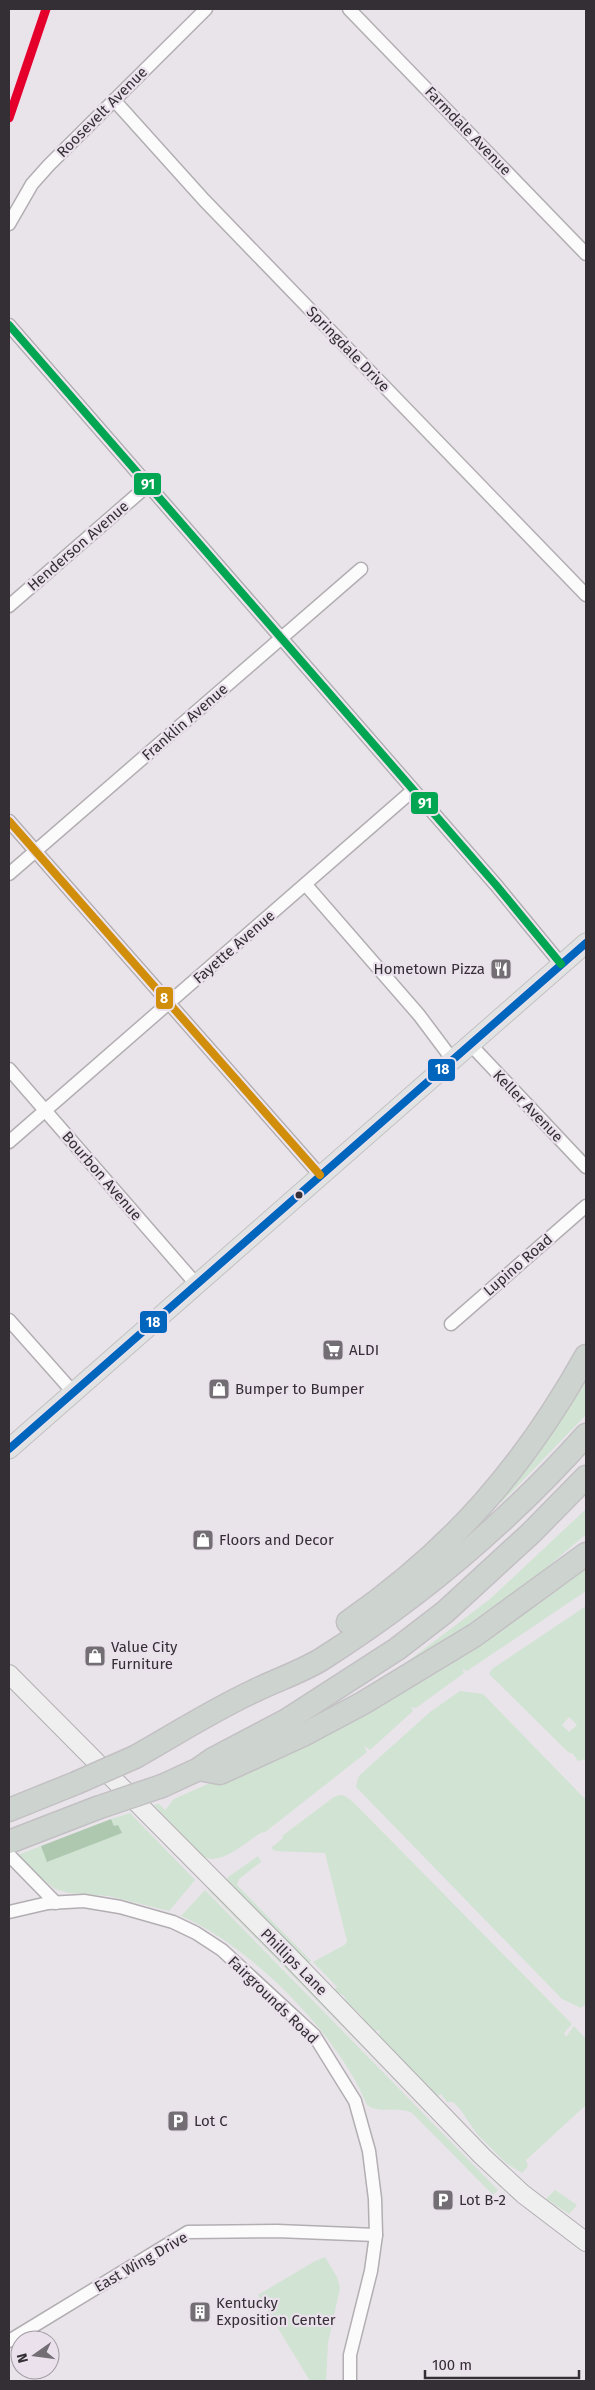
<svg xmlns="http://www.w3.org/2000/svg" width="595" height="2390" font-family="'Fira Sans',sans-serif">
	<rect width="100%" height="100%" fill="#e9e4ea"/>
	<!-- green -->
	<g fill="#d1e3d3" fill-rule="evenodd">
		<polygon points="586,1372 586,1415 501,1503 498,1499"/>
		<polygon points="586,1509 586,1534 545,1569 484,1616 395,1671 490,1599"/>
		<path d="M 586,1567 L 586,1591 L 467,1671 L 462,1669 L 464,1673 L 416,1708 L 411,1707 L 413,1711 L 370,1750 L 364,1746 L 367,1752 L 264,1833 L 262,1832 C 247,1841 221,1866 204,1857 L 154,1805 L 159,1804 L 165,1810 L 174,1799 L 361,1716 Z"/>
		<path d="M 586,1606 L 586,1759 L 578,1761 L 573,1754 L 568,1752 L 489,1674 L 492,1669 ZM 569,1717 L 577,1725 L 569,1732 L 562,1725 Z"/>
		<polygon points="460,1691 483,1694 586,1800 586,2004 581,2008 562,1999 356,1787 358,1778 361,1774 430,1712"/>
		<path d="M 340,1795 L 345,1796 L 353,1802 L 572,2024 L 564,2033 L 566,2037 L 574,2026 L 586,2039 L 586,2105 L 526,2160 L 528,2166 L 522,2173 L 506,2163 L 477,2134 L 460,2109 L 453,2102 L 447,2102 L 441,2094 L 437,2096 L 378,2035 L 380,2032 L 378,2030 L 374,2032 L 362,2019 L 363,2017 C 355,2008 347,2005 344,1996 L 334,1990 L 337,1987 L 313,1962 L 346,1944 L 347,1941 L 325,1853 L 275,1851 L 271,1848 L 283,1838 L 282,1836 L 334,1797 Z"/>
		<polygon points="136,1811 193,1874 133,1812"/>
		<polygon points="130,1813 195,1880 169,1911 108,1896 69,1893 55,1889 15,1856 41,1846 48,1862 114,1826 111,1819"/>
		<polygon points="258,1856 261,1862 239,1879 237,1885 311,1961 310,1962 307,1963 248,1904 248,1899 244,1900 227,1882 228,1877"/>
		<polygon points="211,1888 502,2186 501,2188 208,1890"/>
		<path d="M 205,1890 L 498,2190 L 493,2195 L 412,2113 C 399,2106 378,2114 367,2105 C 338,2034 251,1946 181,1916 Z"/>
		<polygon points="555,2190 577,2205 569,2214 546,2199"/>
		<polygon points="325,2257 337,2277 340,2288 328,2343 326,2381 310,2381 258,2295 315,2261"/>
	</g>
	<!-- forest -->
	<polygon fill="#aec8b0" points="111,1819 114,1826 118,1825 122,1833 47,1862 41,1846"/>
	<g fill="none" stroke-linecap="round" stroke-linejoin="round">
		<!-- minor casing -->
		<g stroke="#b2aeb2" stroke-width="15">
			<g id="minor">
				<polyline points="349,9 586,254"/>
				<polyline points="114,100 204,200 586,595"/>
				<polyline points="9,224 32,184 49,165 206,9"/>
				<polyline points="9,325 496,885 561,964"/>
				<polyline points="9,606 147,486"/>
				<polyline points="9,821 320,1175"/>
				<polyline points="9,874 361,569"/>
				<polyline points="306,885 419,1015 452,1059"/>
				<polyline points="470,1044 586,1167"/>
				<polyline points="9,1069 196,1284"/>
				<polyline points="9,1142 412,791"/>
				<polyline points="9,1320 73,1392"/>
				<polyline points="451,1324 586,1206"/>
				<polyline points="9,1855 56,1903"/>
				<polyline points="9,1912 48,1903 84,1901 120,1907 173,1922 196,1933 222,1950 314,2035 355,2101 369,2151 375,2199 376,2235 371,2271 350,2355 350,2381"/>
				<polyline points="9,2341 188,2232 277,2231 376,2235"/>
			</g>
		</g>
		<!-- secondary casing -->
		<g stroke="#b2aeb2" stroke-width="20">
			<polyline id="secondary" points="9,1674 289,1956 482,2156 523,2194 586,2242"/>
		</g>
		<!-- primary casing -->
		<g stroke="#c3c0c4" stroke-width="21">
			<polyline id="primary" points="9,1449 586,943"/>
		</g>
		<!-- motorway casing -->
		<g stroke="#c3c0c4" stroke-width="25">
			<g id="motorway">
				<path d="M 348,1622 C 453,1549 524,1467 586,1356"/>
				<path d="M 135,1757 C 174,1735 213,1710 254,1691 C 276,1680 301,1672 322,1659 C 420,1597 509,1521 586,1435"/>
				<polyline points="199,1769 220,1773 303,1735 363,1703 475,1635 586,1554"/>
				<polyline points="162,1786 199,1769 213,1759 287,1720 397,1649 445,1612 531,1533 586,1477"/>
				<polyline points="9,1810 76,1783"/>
				<polyline points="9,1842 97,1808"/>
			</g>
		</g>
		<!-- minor -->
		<use href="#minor" stroke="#fcfbfc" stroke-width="12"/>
		<!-- secondary -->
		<use href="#secondary" stroke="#eeefee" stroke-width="18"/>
		<!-- primary -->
		<use href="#primary" stroke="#e0e3e1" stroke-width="19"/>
		<!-- motorway -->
		<use href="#motorway" stroke="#cdd3ce" stroke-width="22"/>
		<!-- motorway-bridge casing -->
		<g stroke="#c3c0c4" stroke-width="25" stroke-linecap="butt">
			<g id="motorway-bridge">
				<polyline points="76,1783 135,1757"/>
				<polyline points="97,1808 162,1786"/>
			</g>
		</g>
		<!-- motorway-bridge -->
		<use href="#motorway-bridge" stroke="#cdd3ce" stroke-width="22"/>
		<!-- bus-1 casing -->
		<g stroke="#ebe1ed" stroke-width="11">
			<polyline id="bus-1" points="9,1449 586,943"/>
		</g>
		<!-- bus-2 casing -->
		<g stroke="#ebe1ed" stroke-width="11">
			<polyline id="bus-2" points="9,821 320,1175"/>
		</g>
		<!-- bus-3 casing -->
		<g stroke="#ebe1ed" stroke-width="11">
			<polyline id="bus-3" points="9,325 496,885 561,964"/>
		</g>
		<!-- bus-1 -->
		<use href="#bus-1" stroke="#0065bd" stroke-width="8"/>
		<!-- bus-2 -->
		<use href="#bus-2" stroke="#d08e0a" stroke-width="8"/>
		<!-- bus-3 -->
		<use href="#bus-3" stroke="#00a651" stroke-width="8"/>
		<!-- rail-1 casing -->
		<g stroke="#ebe1ed" stroke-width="12">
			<polyline id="rail-1" points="9,118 46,9"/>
		</g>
		<!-- rail-1 -->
		<use href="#rail-1" stroke="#e4002b" stroke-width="9"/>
	</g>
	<!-- icons -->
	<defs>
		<g id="restaurant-square" transform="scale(1.125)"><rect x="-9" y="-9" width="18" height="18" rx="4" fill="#736e74" stroke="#ebe1ed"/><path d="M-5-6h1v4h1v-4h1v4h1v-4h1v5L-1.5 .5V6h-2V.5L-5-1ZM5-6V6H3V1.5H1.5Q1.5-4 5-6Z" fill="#fff"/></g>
		<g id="supermarket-square" transform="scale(1.125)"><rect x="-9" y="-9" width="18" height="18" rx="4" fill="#736e74" stroke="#ebe1ed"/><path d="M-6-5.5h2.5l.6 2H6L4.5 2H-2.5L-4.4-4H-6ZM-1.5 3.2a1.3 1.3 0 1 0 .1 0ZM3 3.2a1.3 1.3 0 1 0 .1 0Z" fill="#fff"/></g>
		<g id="shop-square" transform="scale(1.125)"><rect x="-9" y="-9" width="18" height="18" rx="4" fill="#736e74" stroke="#ebe1ed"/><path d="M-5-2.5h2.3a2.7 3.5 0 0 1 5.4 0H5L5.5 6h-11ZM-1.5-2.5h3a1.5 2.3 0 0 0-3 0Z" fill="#fff"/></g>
		<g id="parking-square" transform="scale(1.125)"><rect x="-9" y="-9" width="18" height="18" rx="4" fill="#736e74" stroke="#ebe1ed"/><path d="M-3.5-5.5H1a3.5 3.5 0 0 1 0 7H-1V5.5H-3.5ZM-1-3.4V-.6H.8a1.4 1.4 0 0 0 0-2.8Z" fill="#fff"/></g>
		<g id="building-square" transform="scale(1.125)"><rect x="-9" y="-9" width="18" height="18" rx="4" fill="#736e74" stroke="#ebe1ed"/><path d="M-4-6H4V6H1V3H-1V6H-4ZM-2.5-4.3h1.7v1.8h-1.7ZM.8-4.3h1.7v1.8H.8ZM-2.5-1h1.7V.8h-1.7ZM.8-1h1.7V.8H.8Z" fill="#fff"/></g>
	</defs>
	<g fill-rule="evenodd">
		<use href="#restaurant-square" x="501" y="969"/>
		<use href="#supermarket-square" x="333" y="1350"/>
		<use href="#shop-square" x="219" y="1389"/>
		<use href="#shop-square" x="203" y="1540"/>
		<use href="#shop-square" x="95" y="1656"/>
		<use href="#parking-square" x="178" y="2121"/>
		<use href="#parking-square" x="443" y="2200"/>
		<use href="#building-square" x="200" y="2312"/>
	</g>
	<!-- markers -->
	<circle fill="#332f34" stroke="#ebe1ed" stroke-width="2" cx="299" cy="1195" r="4.5"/>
	<g text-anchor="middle" stroke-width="4.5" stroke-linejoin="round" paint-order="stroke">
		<!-- street labels -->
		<g font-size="15" fill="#332f34" stroke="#ebe1ed">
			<text transform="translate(102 112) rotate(-45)" y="5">Roosevelt Avenue</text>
			<text transform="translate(468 131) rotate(46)" y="5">Farmdale Avenue</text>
			<text transform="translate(348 349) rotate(46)" y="5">Springdale Drive</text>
			<text transform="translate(78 546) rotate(-41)" y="5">Henderson Avenue</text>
			<text transform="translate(185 722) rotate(-41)" y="5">Franklin Avenue</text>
			<text transform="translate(234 947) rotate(-41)" y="5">Fayette Avenue</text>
			<text transform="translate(528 1106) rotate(46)" y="5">Keller Avenue</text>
			<text transform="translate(102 1176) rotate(49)" y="5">Bourbon Avenue</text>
			<text transform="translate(518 1265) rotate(-41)" y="5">Lupino Road</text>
			<text transform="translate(294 1962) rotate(45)" y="5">Phillips Lane</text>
			<text transform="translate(273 2000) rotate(44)" y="5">Fairgrounds Road</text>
			<text transform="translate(141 2262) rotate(-30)" y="5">East Wing Drive</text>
		</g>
		<!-- poi labels -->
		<g font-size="15" fill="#332f34" stroke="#ebe1ed" text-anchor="start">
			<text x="485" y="974" text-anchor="end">Hometown Pizza</text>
			<text x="349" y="1355">ALDI</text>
			<text x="235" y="1394">Bumper to Bumper</text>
			<text x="219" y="1545">Floors and Decor</text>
			<text x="111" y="1652">Value City<tspan x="111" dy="17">Furniture</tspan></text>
			<text x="194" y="2126">Lot C</text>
			<text x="459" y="2205">Lot B-2</text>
			<text x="216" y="2308">Kentucky<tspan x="216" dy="17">Exposition Center</tspan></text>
		</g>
	</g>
	<g stroke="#ebe1ed" stroke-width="2">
		<rect x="133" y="472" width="29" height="24" rx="5" fill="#00a651"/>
		<rect x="410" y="791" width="29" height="24" rx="5" fill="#00a651"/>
		<rect x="155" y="986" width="19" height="24" rx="5" fill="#d08e0a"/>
		<rect x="427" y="1058" width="29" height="24" rx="5" fill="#0065bd"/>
		<rect x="139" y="1310" width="29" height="24" rx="5" fill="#0065bd"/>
	</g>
	<g font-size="14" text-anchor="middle" font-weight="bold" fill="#fff">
		<text x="148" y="489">91</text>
		<text x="425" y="808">91</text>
		<text x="164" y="1003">8</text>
		<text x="442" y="1074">18</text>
		<text x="153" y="1327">18</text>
	</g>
	<!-- border -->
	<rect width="595" height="2390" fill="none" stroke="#332f34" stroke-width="20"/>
	<!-- north arrow -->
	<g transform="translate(35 2355) rotate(256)"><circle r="24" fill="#ebe1ed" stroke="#a19aa3"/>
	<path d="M0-4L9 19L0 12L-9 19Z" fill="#736e74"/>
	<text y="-8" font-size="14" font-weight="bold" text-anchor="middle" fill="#332f34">N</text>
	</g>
	<!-- scale -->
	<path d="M425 2370v8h154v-8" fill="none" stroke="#332f34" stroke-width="2.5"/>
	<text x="432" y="2370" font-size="15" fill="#332f34" stroke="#ebe1ed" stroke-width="4" paint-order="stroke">100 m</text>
</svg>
